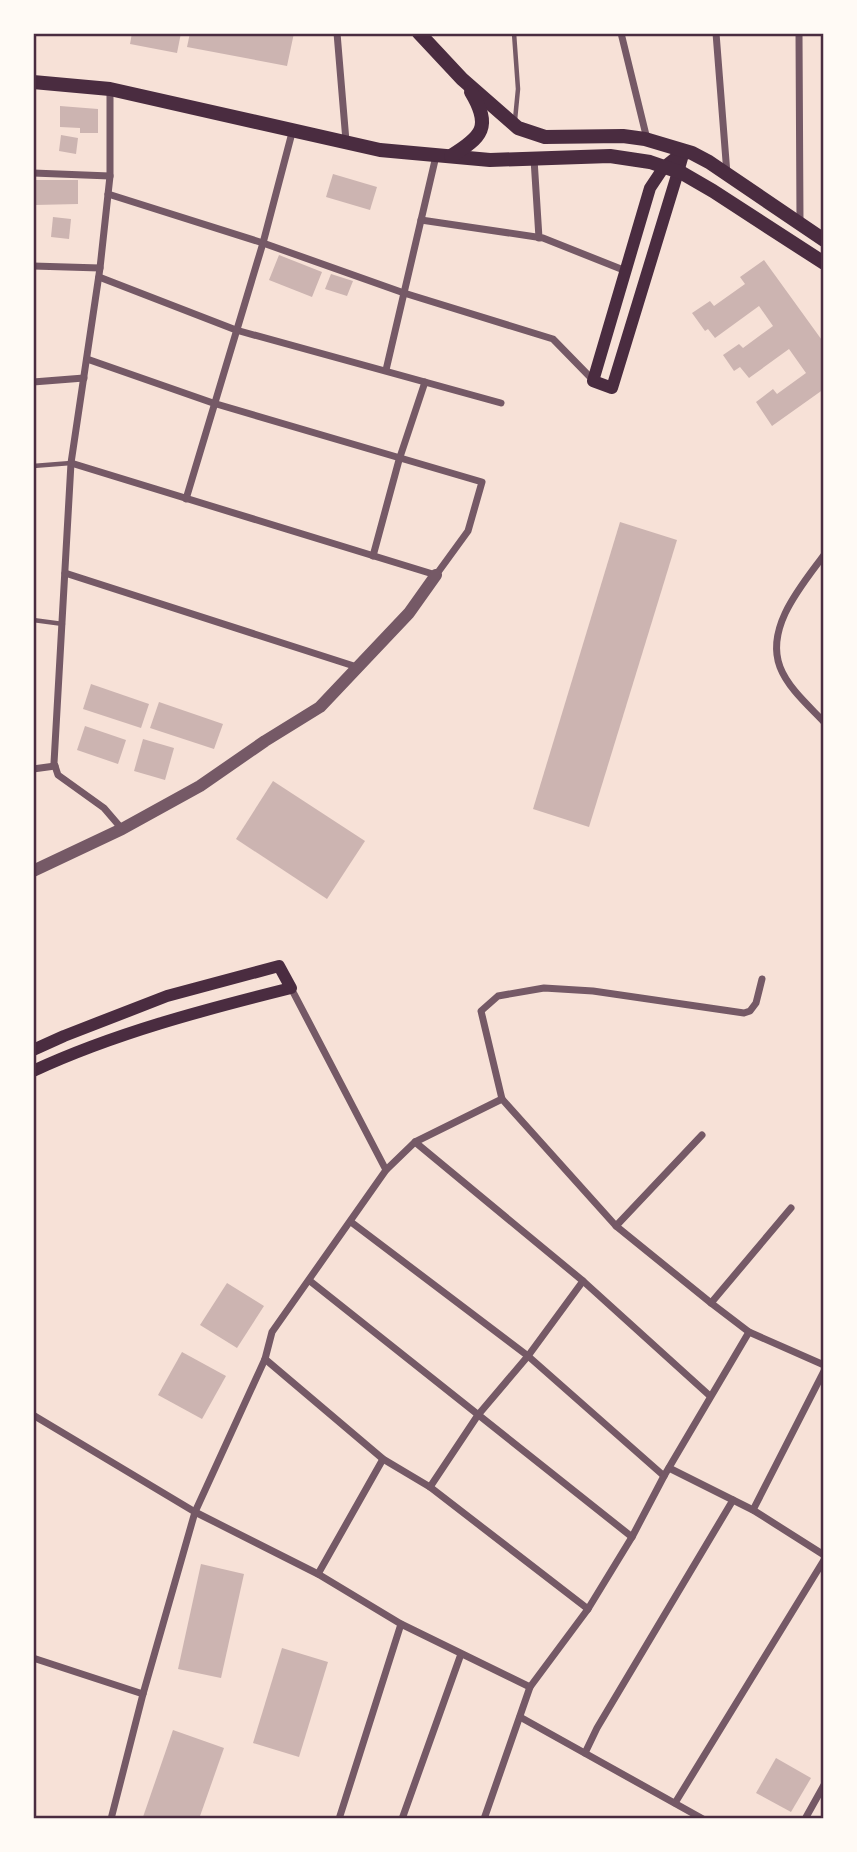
<svg xmlns="http://www.w3.org/2000/svg" width="857" height="1852" font-family="'IBM Plex Serif',serif">
	<rect width="100%" height="100%" fill="#f7e1d7"/>
	<!-- building -->
	<g fill="#ccb4b1">
		<polygon points="132,33 181,33 177,53 130,44"/>
		<polygon points="190,33 294,33 287,66 187,47"/>
		<polygon points="60,106 98,109 98,133 80,133 80,128 60,127"/>
		<polygon points="61,135 78,138 76,154 59,151"/>
		<polygon points="333,174 377,187 370,210 326,197"/>
		<polygon points="35,180 78,180 78,204 35,205"/>
		<polygon points="53,217 71,219 69,239 51,237"/>
		<polygon points="279,255 322,272 312,297 269,280"/>
		<polygon points="764,260 824,343 824,389 772,426 756,402 773,389 777,394 806,373 789,349 749,378 740,367 734,371 723,355 739,344 743,348 773,326 759,306 715,338 708,329 705,331 692,313 710,301 714,306 745,284 740,277"/>
		<polygon points="331,274 353,281 347,296 325,289"/>
		<polygon points="620,522 677,540 589,827 533,809"/>
		<polygon points="91,684 149,704 141,728 83,709"/>
		<polygon points="159,702 223,724 214,749 150,728"/>
		<polygon points="85,726 126,740 118,764 77,750"/>
		<polygon points="143,739 174,748 165,780 134,771"/>
		<polygon points="273,781 365,841 327,899 236,839"/>
		<polygon points="227,1283 264,1306 237,1348 200,1325"/>
		<polygon points="182,1352 226,1376 202,1419 158,1395"/>
		<polygon points="201,1564 244,1574 221,1678 178,1669"/>
		<polygon points="282,1648 328,1662 299,1757 253,1743"/>
		<polygon points="173,1730 224,1748 199,1819 147,1819 143,1817"/>
		<polygon points="776,1758 811,1778 791,1812 756,1793"/>
	</g>
	<g fill="none" stroke-linecap="round" stroke-linejoin="round">
		<!-- service -->
		<g stroke="#755966" stroke-width="4.5">
			<polyline points="514,33 518,89 515,120"/>
			<polyline points="33,466 71,463"/>
			<polyline points="33,620 63,624"/>
		</g>
		<!-- minor -->
		<g stroke="#755966" stroke-width="7">
			<polyline points="337,33 346,141"/>
			<polyline points="621,33 647,139"/>
			<polyline points="716,33 727,174"/>
			<polyline points="799,33 800,222"/>
			<polyline points="110,89 110,176 100,268 71,463 54,763 58,775 104,808 122,829"/>
			<polyline points="534,159 539,238"/>
			<polyline points="33,173 110,176"/>
			<polyline points="108,194 263,243 404,293 553,339 593,380"/>
			<polyline points="421,220 543,238 626,271"/>
			<polyline points="33,266 100,268"/>
			<polyline points="99,277 236,330 501,403"/>
			<polyline points="386,370 436,156"/>
			<polyline points="33,382 84,378"/>
			<polyline points="71,463 436,575 468,531 482,482 213,403 87,359"/>
			<polyline points="186,499 263,243 293,129"/>
			<path d="M 824,555 C 802,585 765,627 780,667 C 788,688 809,706 824,722"/>
			<polyline points="373,556 399,460 425,382"/>
			<polyline points="65,573 357,667"/>
			<polyline points="33,769 55,766"/>
			<polyline points="291,988 386,1170"/>
			<polyline points="502,1099 481,1011 498,996 544,988 593,991 744,1013 750,1011 756,1003 762,979"/>
			<polyline points="415,1142 583,1281 710,1396"/>
			<polyline points="351,1222 528,1356 664,1476"/>
			<polyline points="616,1226 702,1135"/>
			<polyline points="310,1281 632,1537"/>
			<polyline points="711,1303 791,1208"/>
			<polyline points="265,1359 383,1459 430,1487 588,1609"/>
			<polyline points="33,1415 195,1512 318,1574 401,1624 530,1687"/>
			<polyline points="669,1468 753,1510 824,1555"/>
			<polyline points="430,1487 478,1415 528,1356 583,1281"/>
			<polyline points="753,1510 824,1371"/>
			<polyline points="318,1574 383,1459"/>
			<polyline points="33,1658 143,1694"/>
			<polyline points="520,1717 703,1819"/>
			<polyline points="585,1753 597,1728 733,1500"/>
			<polyline points="675,1803 824,1560"/>
			<polyline points="111,1819 143,1694 195,1512 265,1359 272,1332 386,1170 415,1142 502,1099 616,1226 711,1303 749,1332 824,1365"/>
			<polyline points="339,1819 401,1624"/>
			<polyline points="402,1819 461,1654"/>
			<polyline points="484,1819 530,1687 588,1609 632,1537 664,1476 749,1332"/>
			<polyline points="805,1819 824,1785"/>
		</g>
		<!-- tertiary -->
		<polyline stroke="#755966" stroke-width="12" points="33,871 122,829 200,786 265,741 320,707 409,613 436,575"/>
		<!-- secondary -->
		<g stroke="#4a2c40" stroke-width="12">
			<polygon points="684,151 678,172 612,388 593,381 650,188 664,167"/>
			<path d="M 33,1050 L 64,1036 L 167,996 L 279,966 L 291,988 C 203,1010 115,1033 33,1071"/>
		</g>
		<!-- primary -->
		<g stroke="#4a2c40" stroke-width="14">
			<polyline points="419,33 462,79 518,128 545,137 623,136 645,139 692,153 709,162 824,240"/>
			<polyline points="33,82 110,89 380,150 490,160 610,156 650,162 682,173 713,191 824,263"/>
			<path d="M 451,156 C 482,137 492,127 471,92"/>
		</g>
	</g>
	<!-- border -->
	<rect width="857" height="1852" fill="none" stroke="#fffaf5" stroke-width="70"/>
	<rect x="35" y="35" width="787" height="1782" fill="none" stroke="#4a2c40" stroke-width="2.5"/>
</svg>
